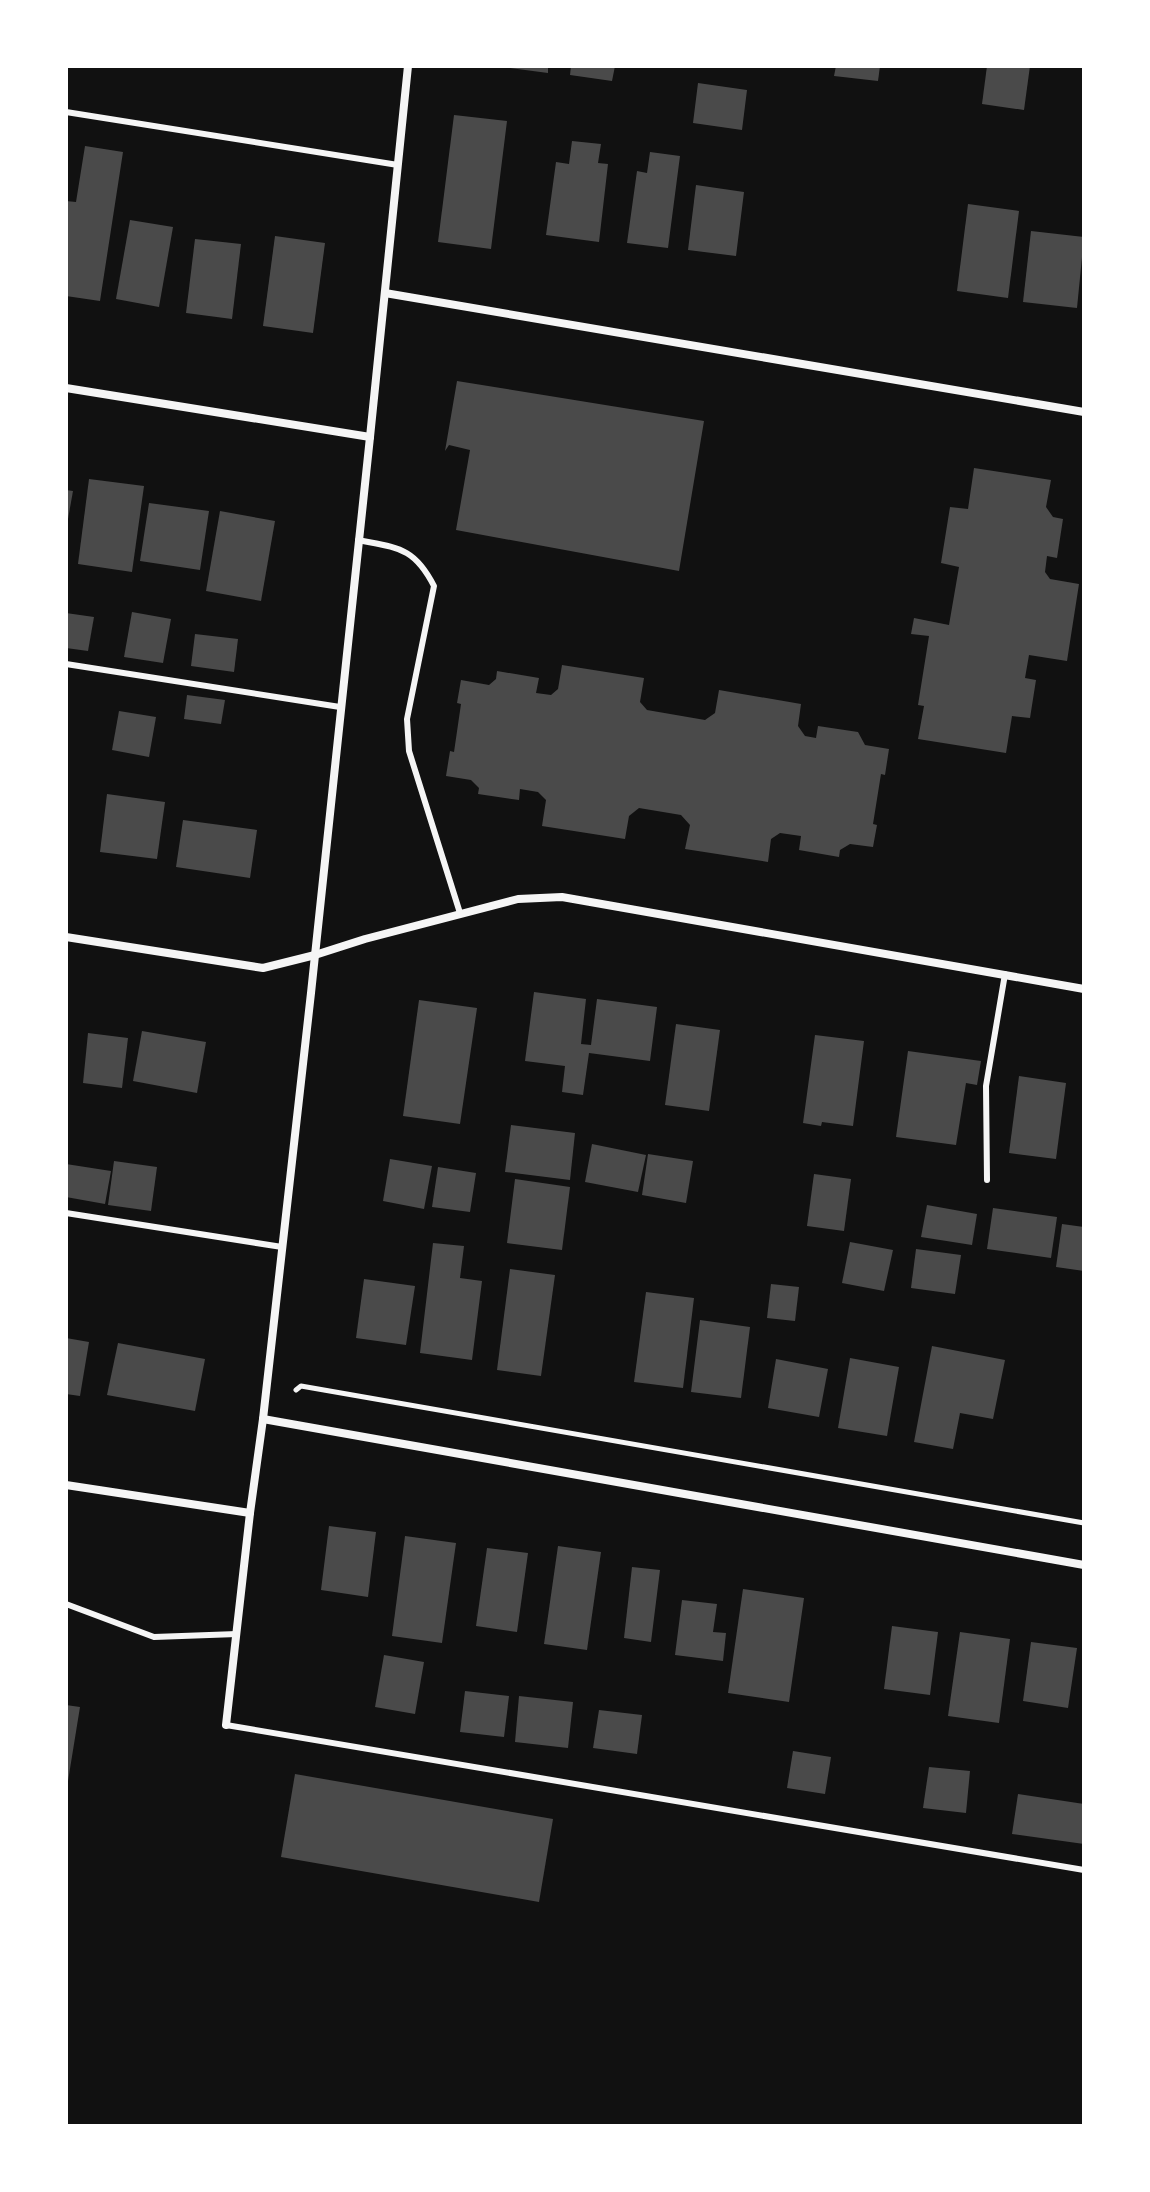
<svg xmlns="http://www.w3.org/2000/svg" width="1150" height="2192" font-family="Ubuntu,sans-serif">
	<rect width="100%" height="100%" fill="#111"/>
	<!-- building -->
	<g fill="#4a4a4a">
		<polygon points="510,66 548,66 548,73 510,68"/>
		<polygon points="571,66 615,66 612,81 570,75"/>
		<polygon points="836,66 880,66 878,81 834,76"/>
		<polygon points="987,66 1030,66 1024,110 982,104"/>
		<polygon points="698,83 747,90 742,130 693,123"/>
		<polygon points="454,115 507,121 491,249 438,242"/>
		<polygon points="572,141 601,144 598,163 608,164 599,242 546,235 556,162 569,164"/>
		<polygon points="85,146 123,152 100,301 66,296 66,201 76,202"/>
		<polygon points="650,152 680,156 668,248 627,243 637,171 647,173"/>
		<polygon points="696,185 744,192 736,256 688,250"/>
		<polygon points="968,204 1019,211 1008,298 957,291"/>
		<polygon points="130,220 173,227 159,307 116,299"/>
		<polygon points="1031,231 1084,237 1077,308 1023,302"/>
		<polygon points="275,236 325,243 313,333 263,326"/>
		<polygon points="195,239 241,244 232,319 186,313"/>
		<polygon points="457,381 704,421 679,571 456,530 470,450 449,445 445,451"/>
		<polygon points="974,468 1051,480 1046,507 1053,517 1063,519 1057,558 1047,556 1045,572 1050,579 1079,584 1067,661 1029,655 1025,678 1036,680 1030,718 1012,716 1006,753 918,739 924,706 918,705 929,636 911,634 914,618 949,625 959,567 941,563 950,507 968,509"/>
		<polygon points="89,479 144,486 132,572 78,564"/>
		<polygon points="66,490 73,491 68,519 66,519"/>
		<polygon points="149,503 209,511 200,570 140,561"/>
		<polygon points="220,511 275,521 261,601 206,591"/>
		<polygon points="132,612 171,619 163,663 124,657"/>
		<polygon points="66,613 94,617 88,651 66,648"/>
		<polygon points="195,634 238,639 234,672 191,666"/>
		<polygon points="562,665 644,678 640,702 647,710 705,720 715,713 719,690 801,704 798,726 805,736 816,738 818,726 858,732 865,745 889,749 885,775 881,774 873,824 877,825 873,847 850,844 840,850 839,857 799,850 801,836 780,833 771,839 768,862 685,849 690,825 681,815 639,808 629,816 625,839 542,826 546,800 538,792 520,789 519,800 478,794 479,788 471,780 446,776 450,751 454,752 461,704 457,703 461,680 489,685 496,679 497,671 539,678 536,693 551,695 558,689"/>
		<polygon points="187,695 225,700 221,724 184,719"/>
		<polygon points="119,711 156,717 149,757 112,750"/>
		<polygon points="107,794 165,802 157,859 100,852"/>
		<polygon points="183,820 257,830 250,878 176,867"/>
		<polygon points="534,992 586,999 581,1044 591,1045 597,999 657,1007 650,1061 589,1053 583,1095 562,1092 565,1066 525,1061"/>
		<polygon points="419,1000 477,1008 460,1124 403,1116"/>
		<polygon points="676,1024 720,1030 709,1111 665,1105"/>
		<polygon points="142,1031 206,1042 197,1093 133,1081"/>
		<polygon points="88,1033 128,1038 122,1088 83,1083"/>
		<polygon points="815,1035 864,1041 853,1126 822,1122 821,1126 803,1123"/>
		<polygon points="908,1051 981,1061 977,1085 966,1083 956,1145 896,1137"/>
		<polygon points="1019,1076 1066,1083 1056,1159 1009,1153"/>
		<polygon points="511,1125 575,1133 570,1180 505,1172"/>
		<polygon points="592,1144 646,1155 638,1192 585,1182"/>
		<polygon points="648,1154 693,1161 686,1203 642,1195"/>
		<polygon points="390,1159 432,1166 424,1209 383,1201"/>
		<polygon points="114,1161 157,1167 151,1211 108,1205"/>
		<polygon points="66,1164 111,1171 105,1204 66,1197"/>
		<polygon points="438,1167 476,1173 470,1212 432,1207"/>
		<polygon points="814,1174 851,1179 844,1231 807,1226"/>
		<polygon points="515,1179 570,1187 562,1250 507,1243"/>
		<polygon points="927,1205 977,1214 972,1245 921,1237"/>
		<polygon points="993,1208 1057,1217 1051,1258 987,1249"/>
		<polygon points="1062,1224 1084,1227 1084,1271 1056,1267"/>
		<polygon points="850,1242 893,1250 884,1291 842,1283"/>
		<polygon points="433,1243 464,1246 460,1278 482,1281 472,1360 420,1353"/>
		<polygon points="916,1249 961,1255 955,1294 911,1288"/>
		<polygon points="510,1269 555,1275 541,1376 497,1370"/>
		<polygon points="364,1279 415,1286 406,1345 356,1338"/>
		<polygon points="771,1284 799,1287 795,1321 767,1318"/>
		<polygon points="646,1292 694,1298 683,1388 634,1382"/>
		<polygon points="700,1320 750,1327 741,1398 691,1392"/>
		<polygon points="66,1338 89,1342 80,1396 66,1394"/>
		<polygon points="118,1343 205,1359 195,1411 107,1395"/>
		<polygon points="932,1346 1005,1360 993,1419 960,1413 953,1449 914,1442"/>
		<polygon points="850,1358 899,1367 887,1436 838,1428"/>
		<polygon points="776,1359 828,1369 819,1417 768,1408"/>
		<polygon points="329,1526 376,1532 368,1597 321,1590"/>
		<polygon points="405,1536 456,1543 442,1643 392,1636"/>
		<polygon points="558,1546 601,1552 587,1650 544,1644"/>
		<polygon points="487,1548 528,1553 517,1632 476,1626"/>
		<polygon points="632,1567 660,1570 651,1642 624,1638"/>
		<polygon points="743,1589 804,1598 789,1702 728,1693"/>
		<polygon points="682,1600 717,1604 713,1632 726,1633 723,1661 675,1655"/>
		<polygon points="892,1626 938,1632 930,1695 884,1689"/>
		<polygon points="960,1632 1010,1639 999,1723 948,1716"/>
		<polygon points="1031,1642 1077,1648 1068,1708 1023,1701"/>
		<polygon points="384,1655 424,1662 415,1714 375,1707"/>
		<polygon points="465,1691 509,1696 504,1737 460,1732"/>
		<polygon points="519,1696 573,1702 568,1748 515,1742"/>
		<polygon points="66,1705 80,1707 68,1781 66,1781"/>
		<polygon points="599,1710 642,1715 637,1754 593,1748"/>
		<polygon points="793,1751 831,1757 825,1794 787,1788"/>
		<polygon points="929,1767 970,1771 966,1813 923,1808"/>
		<polygon points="295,1774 553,1819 539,1902 281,1857"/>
		<polygon points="1018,1794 1084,1804 1084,1844 1012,1834"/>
	</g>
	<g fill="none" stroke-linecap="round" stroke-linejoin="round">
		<!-- path -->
		<polyline stroke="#f5f5f5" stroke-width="5" points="296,1390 301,1386 1084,1523"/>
		<!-- service -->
		<g stroke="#f5f5f5" stroke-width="6">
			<polyline points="66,112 398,165"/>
			<path d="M 358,540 C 398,548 414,547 434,586 L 407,719 L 409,751 L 460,913"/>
			<polyline points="66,664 340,707"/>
			<polyline points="987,1180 986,1086 1005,974"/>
			<polyline points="66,1213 282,1247"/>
			<polyline points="66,1604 154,1637 237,1634"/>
			<polyline points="226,1725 1084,1870"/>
		</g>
		<!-- minor -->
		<g stroke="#f5f5f5" stroke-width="8">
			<polyline points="385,293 1084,412"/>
			<polyline points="66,388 370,437"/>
			<polyline points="66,937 263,968 315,955 365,939 518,899 562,897 1084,989"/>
			<polyline points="263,1419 1084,1565"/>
			<polyline points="66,1485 250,1513"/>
			<polyline points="226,1725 250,1513 263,1419 311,993 370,437 408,66"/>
		</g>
	</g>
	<!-- border -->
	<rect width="1150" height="2192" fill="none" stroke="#ffffff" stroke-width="136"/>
</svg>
